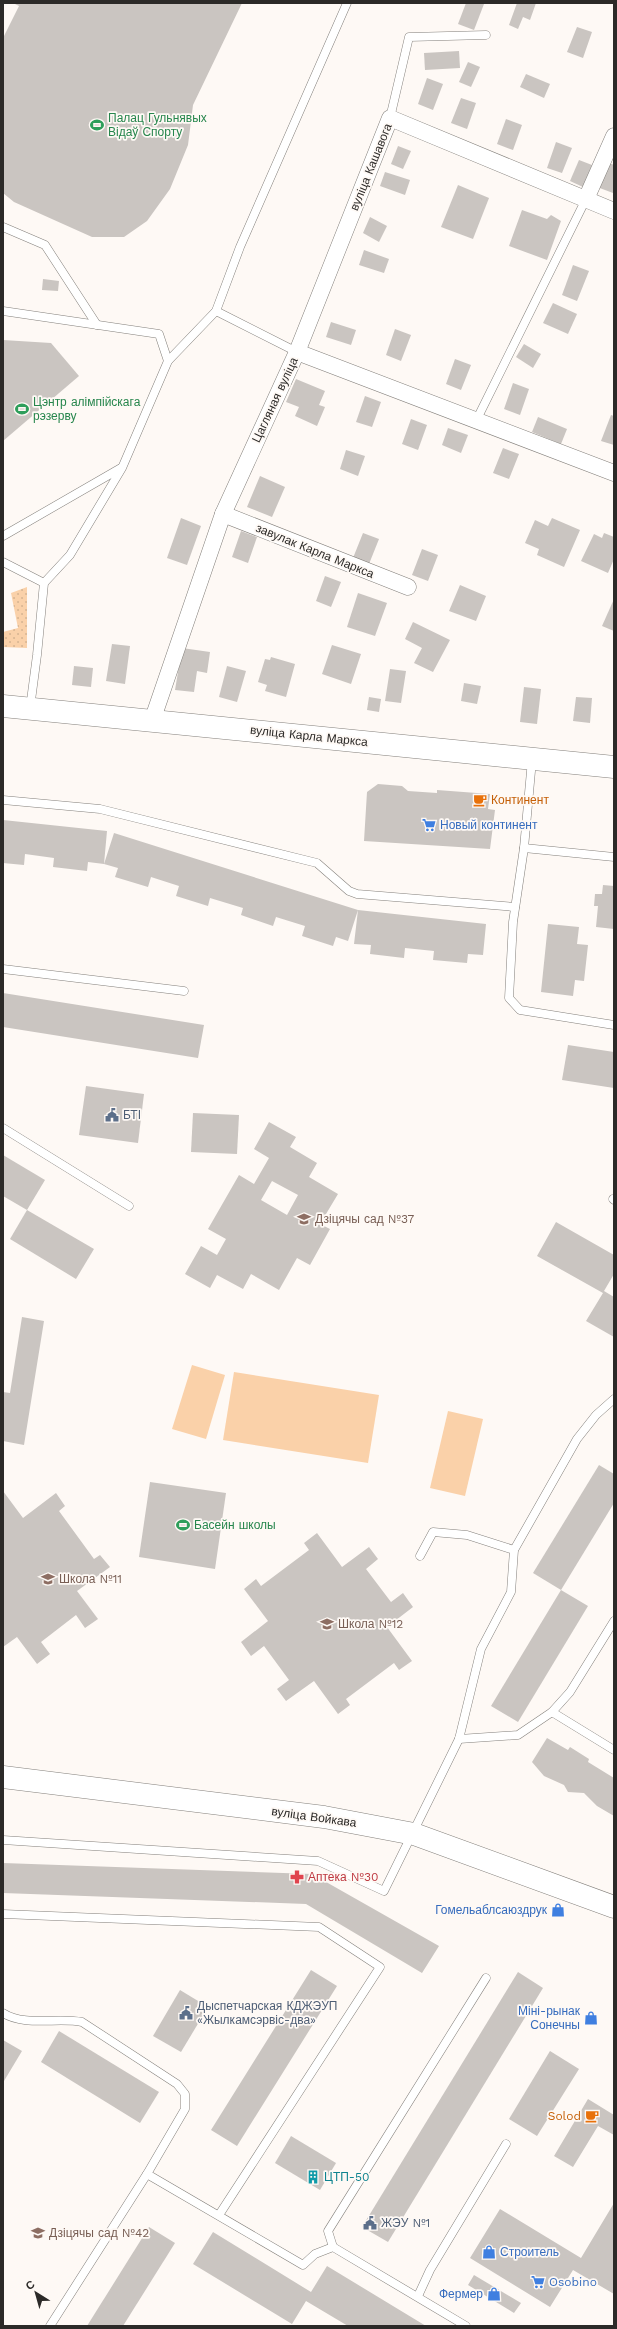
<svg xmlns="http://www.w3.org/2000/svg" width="617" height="2329" font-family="'Work Sans',sans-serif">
	<defs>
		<pattern id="grass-dots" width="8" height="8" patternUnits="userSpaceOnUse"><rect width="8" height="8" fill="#fad1a9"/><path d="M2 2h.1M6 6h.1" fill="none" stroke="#d6b491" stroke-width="1.8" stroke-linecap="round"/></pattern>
	</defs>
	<rect width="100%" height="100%" fill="#fef9f5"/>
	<!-- grass -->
	<polygon fill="url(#grass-dots)" points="27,587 27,648 3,647 3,632 18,628 11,593"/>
	<!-- pitch -->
	<g fill="#fad1a9">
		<polygon points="192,1365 225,1375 206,1439 172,1429"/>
		<polygon points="234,1372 379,1395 368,1463 223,1440"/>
		<polygon points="448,1411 483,1419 465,1496 430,1488"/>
	</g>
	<!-- building -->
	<g fill="#cac5c1" fill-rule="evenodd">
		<polygon points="13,3 242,3 193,105 188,145 170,189 147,221 124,237 92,237 14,202 3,193 3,38 19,6"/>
		<polygon points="466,3 484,4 474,30 458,24"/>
		<polygon points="517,3 536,3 530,20 523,17 518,29 509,25"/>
		<polygon points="577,27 592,32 583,58 567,52"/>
		<polygon points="459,51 460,68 425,70 424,53"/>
		<polygon points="468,62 480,67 471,87 459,82"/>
		<polygon points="526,74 550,84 544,98 520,87"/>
		<polygon points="427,78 443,84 433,110 418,104"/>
		<polygon points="461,98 476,103 467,129 451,123"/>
		<polygon points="506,119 522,125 513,150 497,144"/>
		<polygon points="556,142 572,148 562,173 547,168"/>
		<polygon points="398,146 411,151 403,169 391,164"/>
		<polygon points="579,160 592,165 583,187 570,181"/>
		<polygon points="607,162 614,165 613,193 597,187"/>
		<polygon points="385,172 410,180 405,195 380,186"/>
		<polygon points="458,185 489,198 473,239 441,227"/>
		<polygon points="522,210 547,219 551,215 561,221 547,260 509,246"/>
		<polygon points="370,217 387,226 379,242 363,233"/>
		<polygon points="364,250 389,259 384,273 359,265"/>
		<polygon points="573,265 589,271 577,301 562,295"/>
		<polygon points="43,279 59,281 58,291 42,290"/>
		<polygon points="553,303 577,314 568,334 543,323"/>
		<polygon points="331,322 356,330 351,345 326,337"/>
		<polygon points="395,329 411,335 401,361 386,355"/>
		<polygon points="3,340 51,343 79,376 3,441"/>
		<polygon points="524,344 541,354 533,368 516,357"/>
		<polygon points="455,359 471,365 461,390 446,384"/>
		<polygon points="296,379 325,391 319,405 325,407 317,426 295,416 299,407 286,402"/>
		<polygon points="513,383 529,389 520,415 504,409"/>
		<polygon points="365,396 381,402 372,427 356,422"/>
		<polygon points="611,415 614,416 614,445 601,441"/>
		<polygon points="538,417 567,429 561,444 532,432"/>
		<polygon points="411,419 427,425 418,450 402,444"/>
		<polygon points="448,428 468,435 461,453 442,445"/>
		<polygon points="503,448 519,454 509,479 493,473"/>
		<polygon points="346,450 365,456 358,476 340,469"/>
		<polygon points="260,476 285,487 272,517 247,507"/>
		<polygon points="181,518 201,526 187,565 167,558"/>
		<polygon points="552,518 580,530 564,567 537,555 539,549 525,543 535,520 548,526"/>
		<polygon points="241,531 257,537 248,563 232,557"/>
		<polygon points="363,533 379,539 369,564 353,558"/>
		<polygon points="604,533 614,537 614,559 608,573 581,561 594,534 602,538"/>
		<polygon points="422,549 438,555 428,581 412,575"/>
		<polygon points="325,576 341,582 331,607 316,601"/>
		<polygon points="460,585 486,596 476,621 449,611"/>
		<polygon points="358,593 387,603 375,636 347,627"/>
		<polygon points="614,599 614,631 602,626"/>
		<polygon points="413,622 450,640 433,672 414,663 422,648 405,639"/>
		<polygon points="112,644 130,646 125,684 106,681"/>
		<polygon points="332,645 361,654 351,684 322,674"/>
		<polygon points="182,648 210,652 207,673 197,671 194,692 175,690"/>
		<polygon points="271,657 295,664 286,697 265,691 267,685 258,682 265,659 270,660"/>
		<polygon points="74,666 93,668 91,687 72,685"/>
		<polygon points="227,666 246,671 237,702 219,697"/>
		<polygon points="390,669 406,671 401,703 385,701"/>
		<polygon points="464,683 481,686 477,704 461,701"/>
		<polygon points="524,687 541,689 537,724 520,722"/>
		<polygon points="369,697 381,699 379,712 367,710"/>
		<polygon points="576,697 592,698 590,723 573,721"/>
		<polygon points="378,784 402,786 408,791 437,793 437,790 490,794 488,809 495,810 490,849 364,841 367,792"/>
		<polygon points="3,820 107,831 104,864 88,862 87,871 53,867 54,858 25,854 24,865 3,863"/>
		<polygon points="114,833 358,910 486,924 483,955 468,954 467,963 433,960 434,951 405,948 404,958 370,954 371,945 354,944 358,910 348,941 336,937 333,946 302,936 305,926 276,917 273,926 241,915 243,908 210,898 208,906 176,896 179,886 151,877 148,887 115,877 118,868 104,864"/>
		<polygon points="603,885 614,886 614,929 596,927 598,906 594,906 595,894 602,894"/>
		<polygon points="548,924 579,927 577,944 588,945 584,981 575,980 573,996 541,992"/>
		<polygon points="3,993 204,1025 198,1058 3,1027"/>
		<polygon points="568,1045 614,1052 614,1088 562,1080"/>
		<polygon points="86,1086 144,1094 138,1143 79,1135"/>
		<polygon points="193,1113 239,1115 237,1154 191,1152"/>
		<path d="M 269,1122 L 296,1137 L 290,1147 L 317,1163 L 309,1177 L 338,1194 L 320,1224 L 330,1229 L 310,1265 L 297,1258 L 279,1290 L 251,1274 L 243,1289 L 217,1275 L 210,1288 L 185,1274 L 201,1246 L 217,1255 L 226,1239 L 208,1229 L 239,1175 L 254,1184 L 269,1158 L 254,1149 ZM 272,1181 L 298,1195 L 287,1215 L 261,1200 Z"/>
		<polygon points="3,1155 45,1180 27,1210 3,1196"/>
		<polygon points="27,1210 94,1249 76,1279 10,1239"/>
		<polygon points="556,1222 614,1255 614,1274 604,1291 614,1297 614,1337 586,1321 603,1293 537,1256"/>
		<polygon points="22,1317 44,1321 24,1445 3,1441 3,1392 10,1393"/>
		<polygon points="599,1465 614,1474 614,1503 561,1590 533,1573"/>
		<polygon points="150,1482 226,1493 215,1569 139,1557"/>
		<polygon points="3,1491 23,1518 56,1493 65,1506 59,1511 94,1559 100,1555 110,1567 77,1591 98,1619 85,1628 76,1615 41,1642 50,1654 37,1664 17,1637 3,1647"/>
		<polygon points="317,1533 342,1567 369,1547 378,1559 366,1569 391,1602 403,1593 413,1607 387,1627 412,1661 399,1670 394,1663 346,1699 350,1705 338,1714 314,1681 286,1701 277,1689 289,1680 264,1646 251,1656 241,1642 268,1621 244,1589 256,1579 261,1586 309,1550 304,1543"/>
		<polygon points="561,1590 588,1606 518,1722 491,1706"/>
		<polygon points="547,1738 568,1750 570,1747 589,1759 588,1762 614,1778 614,1816 597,1806 584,1793 568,1792 564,1785 544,1776 532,1762"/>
		<polygon points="3,1863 312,1874 439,1946 422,1973 306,1904 3,1893"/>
		<polygon points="311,1970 337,1986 237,2146 211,2130"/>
		<polygon points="518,1972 543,1988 388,2242 362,2227"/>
		<polygon points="180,1990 208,2007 181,2052 153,2036"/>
		<polygon points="59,2031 159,2092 140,2123 41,2062"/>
		<polygon points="3,2040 22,2051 4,2081 3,2080"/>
		<polygon points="550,2051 579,2069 537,2136 509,2119"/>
		<polygon points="588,2099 614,2115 614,2135 598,2126 573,2167 554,2156"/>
		<polygon points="291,2136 336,2163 320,2190 275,2163"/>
		<polygon points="614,2203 614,2294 573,2270 550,2307 470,2258 500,2209 581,2258"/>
		<polygon points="149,2227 175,2243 123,2326 87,2326"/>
		<polygon points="213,2232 311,2292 327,2266 426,2326 348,2326 306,2301 292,2324 193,2264"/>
		<polygon points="474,2275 521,2303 514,2313 468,2285"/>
	</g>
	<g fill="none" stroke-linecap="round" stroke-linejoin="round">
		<!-- lane casing -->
		<g stroke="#84807c" stroke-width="9">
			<g id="lane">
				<polyline points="390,118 409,37 486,35"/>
				<polyline points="3,227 45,245 97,325"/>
				<polyline points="3,311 159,334 168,361 122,468 70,555 44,583 37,655 30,708"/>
				<polyline points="216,311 297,352"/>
				<polyline points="168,361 216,311 240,247 347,3"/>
				<polyline points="476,421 586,199"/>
				<polyline points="3,536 121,468"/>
				<polyline points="3,562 44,583"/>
				<polyline points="532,760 524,848 513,922 509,998 520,1010 614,1025"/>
				<polyline points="3,800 100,809 317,863 349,891 357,894 515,907"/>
				<polyline points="524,848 614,857"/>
				<polyline points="3,969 184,991"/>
				<polyline points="3,1128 129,1206"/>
				<polyline points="613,1199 614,1200"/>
				<polyline points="420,1556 433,1532 467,1535 514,1550"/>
				<polyline points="552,1712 570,1692 614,1621"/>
				<polyline points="459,1739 518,1735 552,1712 614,1750"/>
				<polyline points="3,1840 318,1861 384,1891 459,1739 481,1649 511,1592 514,1550 577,1439 596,1415 614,1399"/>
				<polyline points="3,1914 319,1927 380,1967 219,2215"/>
				<path d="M 3,2013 C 25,2027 58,2017 82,2022 L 177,2084 L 185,2094 L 185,2109 L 147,2174 L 303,2265 L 315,2254 L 333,2247 L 466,2326"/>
				<polyline points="333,2247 328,2231 486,1978"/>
				<polyline points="418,2296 430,2270 506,2144"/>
				<polyline points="50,2326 147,2174"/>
			</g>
		</g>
		<!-- street casing -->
		<g stroke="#84807c" stroke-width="17">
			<g id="street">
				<polyline points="586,199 614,136"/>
				<polyline points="297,352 390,118 614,211"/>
				<polyline points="223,514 408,587"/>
				<polyline points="152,721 223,514 297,352 614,473"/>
			</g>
		</g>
		<!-- secondary casing -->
		<g stroke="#84807c" stroke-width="23">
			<g id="secondary">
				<polyline points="3,706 614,767"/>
				<polyline points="3,1777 324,1817 414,1834 614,1907"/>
			</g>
		</g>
		<!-- lane -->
		<use href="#lane" stroke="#fff" stroke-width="8"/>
		<!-- street -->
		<use href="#street" stroke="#fff" stroke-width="16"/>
		<!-- secondary -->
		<use href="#secondary" stroke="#fff" stroke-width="22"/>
	</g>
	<!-- icons -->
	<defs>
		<g id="stadium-bare" transform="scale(1.08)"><path d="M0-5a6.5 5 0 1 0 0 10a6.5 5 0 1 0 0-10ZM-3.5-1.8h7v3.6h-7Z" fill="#2e9e5b" stroke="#fef9f5" stroke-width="2.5" paint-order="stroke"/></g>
		<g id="cafe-bare" transform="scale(1.08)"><path d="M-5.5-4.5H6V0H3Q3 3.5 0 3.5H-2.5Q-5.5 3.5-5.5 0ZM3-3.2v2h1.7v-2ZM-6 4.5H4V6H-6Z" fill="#e8710a" stroke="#fef9f5" stroke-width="2.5" paint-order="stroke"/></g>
		<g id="supermarket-bare" transform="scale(1.08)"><path d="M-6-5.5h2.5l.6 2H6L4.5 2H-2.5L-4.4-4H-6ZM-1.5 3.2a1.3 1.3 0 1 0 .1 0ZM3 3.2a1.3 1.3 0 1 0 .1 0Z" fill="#3f7fe0" stroke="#fef9f5" stroke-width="2.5" paint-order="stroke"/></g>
		<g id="civic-bare" transform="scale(1.08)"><path d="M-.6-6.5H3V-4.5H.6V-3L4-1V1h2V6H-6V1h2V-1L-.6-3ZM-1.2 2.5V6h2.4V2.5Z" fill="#5c6f8a" stroke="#fef9f5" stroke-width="2.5" paint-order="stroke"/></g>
		<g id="school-bare" transform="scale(1.08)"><path d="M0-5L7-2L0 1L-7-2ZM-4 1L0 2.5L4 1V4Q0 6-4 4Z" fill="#8d6e63" stroke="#fef9f5" stroke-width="2.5" paint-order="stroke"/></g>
		<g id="pharmacy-bare" transform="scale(1.08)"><path d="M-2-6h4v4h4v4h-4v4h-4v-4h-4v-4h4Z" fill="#e0444e" stroke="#fef9f5" stroke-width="2.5" paint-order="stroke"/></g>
		<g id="shop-bare" transform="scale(1.08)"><path d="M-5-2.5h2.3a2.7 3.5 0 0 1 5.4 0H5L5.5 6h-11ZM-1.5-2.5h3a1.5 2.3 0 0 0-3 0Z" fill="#3f7fe0" stroke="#fef9f5" stroke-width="2.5" paint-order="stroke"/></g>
		<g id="building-bare" transform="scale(1.08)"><path d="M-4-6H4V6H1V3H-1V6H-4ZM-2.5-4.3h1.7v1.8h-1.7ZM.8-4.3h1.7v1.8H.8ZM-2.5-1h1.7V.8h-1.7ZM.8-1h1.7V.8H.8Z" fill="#0f9aa8" stroke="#fef9f5" stroke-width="2.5" paint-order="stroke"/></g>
	</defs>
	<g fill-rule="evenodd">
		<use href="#stadium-bare" x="97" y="125"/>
		<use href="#stadium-bare" x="22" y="409"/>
		<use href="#cafe-bare" x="480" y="800"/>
		<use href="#supermarket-bare" x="429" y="825"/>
		<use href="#civic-bare" x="112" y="1115"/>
		<use href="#school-bare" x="304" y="1219"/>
		<use href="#stadium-bare" x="183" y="1525"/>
		<use href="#school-bare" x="48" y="1579"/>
		<use href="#school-bare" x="327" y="1624"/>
		<use href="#pharmacy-bare" x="297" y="1877"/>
		<use href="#shop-bare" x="558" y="1910"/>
		<use href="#civic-bare" x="186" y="2013"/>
		<use href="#shop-bare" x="591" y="2018"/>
		<use href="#cafe-bare" x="592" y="2116"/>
		<use href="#building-bare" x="313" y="2177"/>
		<use href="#civic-bare" x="370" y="2223"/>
		<use href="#school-bare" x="38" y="2233"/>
		<use href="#shop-bare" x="489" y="2252"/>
		<use href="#supermarket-bare" x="538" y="2282"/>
		<use href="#shop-bare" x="494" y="2294"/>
	</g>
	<g text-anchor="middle" stroke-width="3.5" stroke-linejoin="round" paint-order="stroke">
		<!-- leisure labels -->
		<g font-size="12" fill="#27864d" stroke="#fef9f5" text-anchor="start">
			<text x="108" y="122">Палац Гульнявых<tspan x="108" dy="14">Відаў Спорту</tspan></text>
			<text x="33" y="406">Цэнтр алімпійскага<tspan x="33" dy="14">рэзерву</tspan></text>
			<text x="194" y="1529">Басейн школы</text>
		</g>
		<!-- street labels -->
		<g font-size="12" fill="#2c2a28" stroke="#fef9f5">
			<text transform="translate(371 167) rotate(-68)" y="4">вуліца Кашавога</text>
			<text transform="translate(275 400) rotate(-65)" y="4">Цагляная вуліца</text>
			<text transform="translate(315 551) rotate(22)" y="4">завулак Карла Маркса</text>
			<text transform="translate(309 736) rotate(6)" y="4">вуліца Карла Маркса</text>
			<text transform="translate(314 1817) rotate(8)" y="4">вуліца Войкава</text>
		</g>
		<!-- food labels -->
		<g font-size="12" fill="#c56008" stroke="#fef9f5" text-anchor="start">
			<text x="491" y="804">Континент</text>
			<text x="581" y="2120" text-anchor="end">Solod</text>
		</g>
		<!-- shop labels -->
		<g font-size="12" fill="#366cbe" stroke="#fef9f5" text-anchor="start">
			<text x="440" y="829">Новый континент</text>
			<text x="547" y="1914" text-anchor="end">Гомельаблсаюздрук</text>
			<text x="580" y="2015" text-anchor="end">Міні-рынак<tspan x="580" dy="14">Сонечны</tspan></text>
			<text x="500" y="2256">Строитель</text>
			<text x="549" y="2286">Osobino</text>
			<text x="483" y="2298" text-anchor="end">Фермер</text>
		</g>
		<!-- service labels -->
		<g font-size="12" fill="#4e5e75" stroke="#fef9f5" text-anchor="start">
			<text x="123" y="1119">БТІ</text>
			<text x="197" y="2010">Дыспетчарская КДЖЭУП<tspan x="197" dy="14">«Жылкамсэрвіс-два»</tspan></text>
			<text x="381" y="2227">ЖЭУ №1</text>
		</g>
		<!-- education labels -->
		<g font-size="12" fill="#785e54" stroke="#fef9f5" text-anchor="start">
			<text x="315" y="1223">Дзіцячы сад №37</text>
			<text x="59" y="1583">Школа №11</text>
			<text x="338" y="1628">Школа №12</text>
			<text x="49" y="2237">Дзіцячы сад №42</text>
		</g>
		<!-- health labels -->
		<g font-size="12" fill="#be3a42" stroke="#fef9f5" text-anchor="start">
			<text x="308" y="1881">Аптека №30</text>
		</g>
		<!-- culture labels -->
		<g font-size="12" fill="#0d838f" stroke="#fef9f5" text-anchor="start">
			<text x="324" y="2181">ЦТП-50</text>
		</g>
	</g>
	<!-- border -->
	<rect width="617" height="2329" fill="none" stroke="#2c2a28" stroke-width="8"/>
	<!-- north arrow -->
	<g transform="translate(36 2293) rotate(323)" stroke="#fef9f5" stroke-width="3" paint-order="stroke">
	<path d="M0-3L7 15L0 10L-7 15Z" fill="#2c2a28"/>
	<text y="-6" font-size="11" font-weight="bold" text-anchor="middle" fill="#2c2a28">С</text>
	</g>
</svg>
